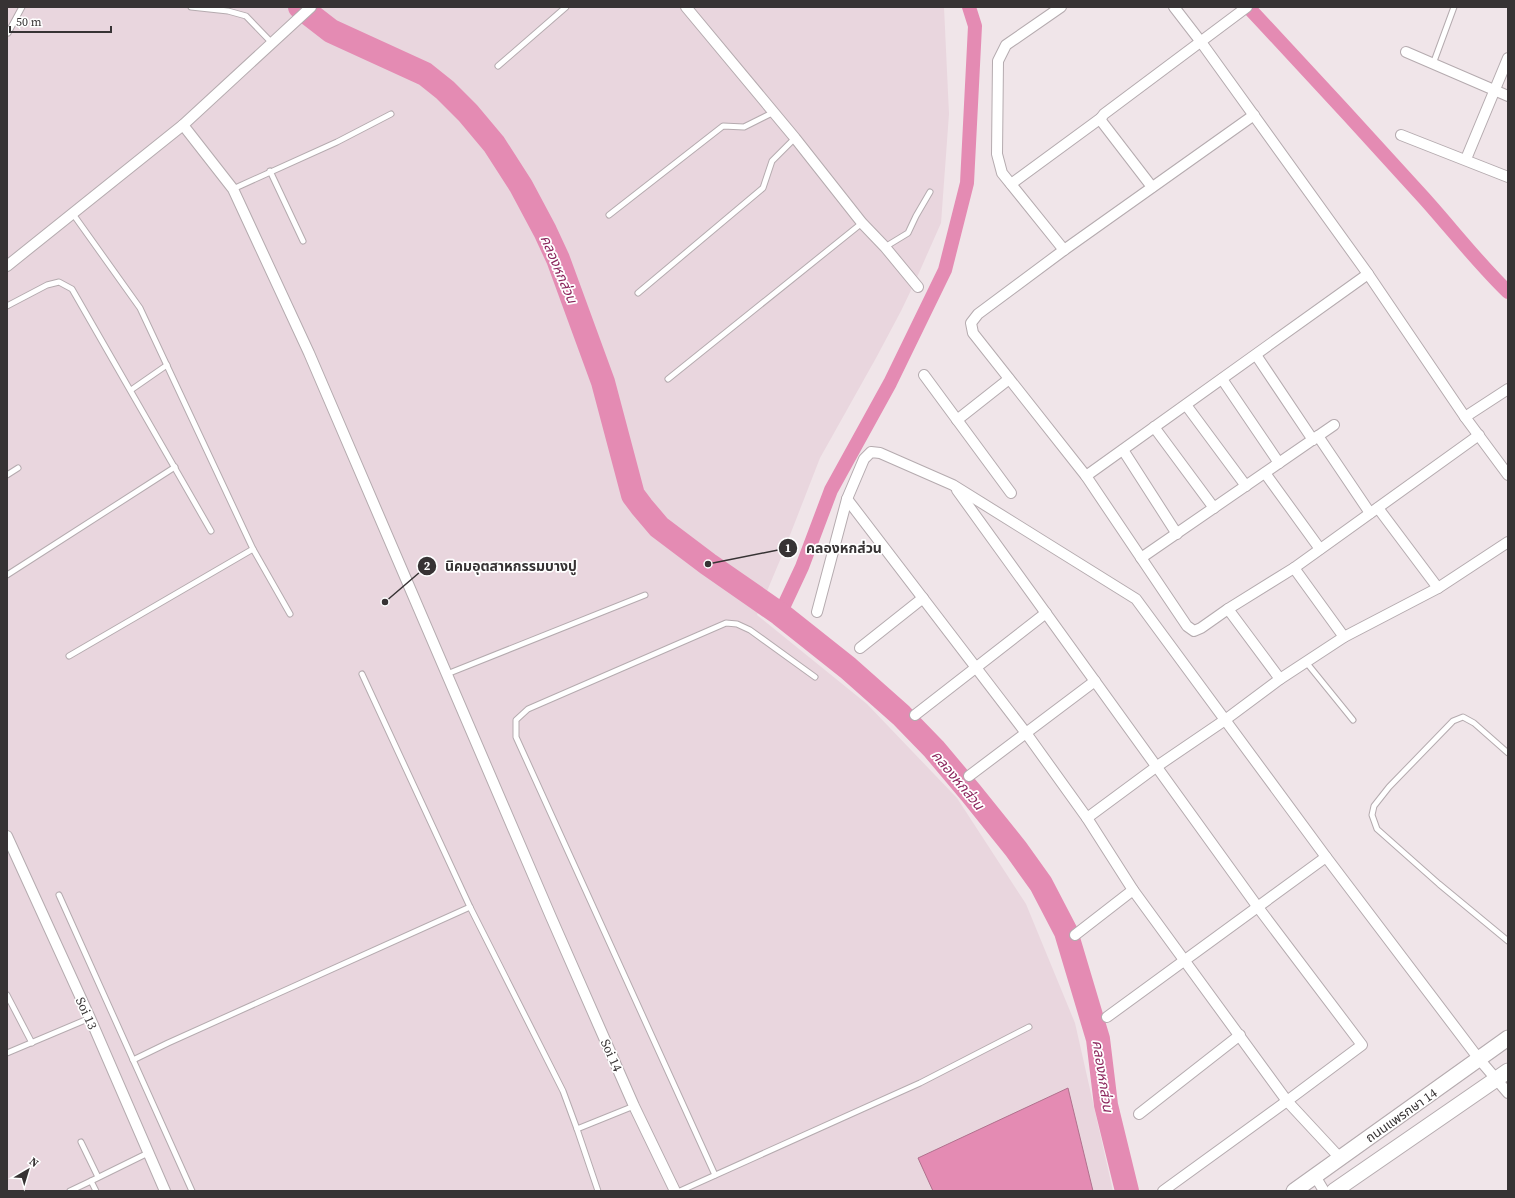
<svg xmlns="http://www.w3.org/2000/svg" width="1515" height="1198" font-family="'Source Serif 4','Noto Sans Thai',serif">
	<rect width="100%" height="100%" fill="#f0e5e9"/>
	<!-- built -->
	<polygon fill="#e9d6de" points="7,7 944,7 949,114 941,223 914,284 901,311 876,358 820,458 783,553 757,615 867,704 957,798 1026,904 1075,1023 1113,1191 7,1191"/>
	<!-- water -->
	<polygon fill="#e48bb3" stroke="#b0718d" points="1068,1088 1093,1191 933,1191 918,1158"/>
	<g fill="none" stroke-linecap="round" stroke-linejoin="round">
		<!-- canal -->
		<g stroke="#e48bb3" stroke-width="14">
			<path d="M 1248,7 C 1307,70 1365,133 1423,197 C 1451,228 1477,262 1508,292"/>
			<polyline points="780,614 802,567 831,490 890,383 945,270 967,183 975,26 969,7"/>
		</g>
		<!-- river -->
		<polyline stroke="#e48bb3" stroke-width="24" points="300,7 331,31 425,74 445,90 468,113 494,144 521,186 545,231 558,259 603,382 633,495 642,507 659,527 708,564 780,614 848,668 901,715 934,749 971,793 1016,849 1041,884 1066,932 1098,1039 1106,1105 1127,1191"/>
		<!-- lane casing -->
		<g stroke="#b5abaf" stroke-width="7">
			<g id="lane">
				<polyline points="191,7 228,11 246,16 271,42"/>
				<polyline points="8,33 22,7"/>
				<polyline points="1433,64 1454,7"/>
				<polyline points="498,66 566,7"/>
				<polyline points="270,171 303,241"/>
				<polyline points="233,189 337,142 391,114"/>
				<polyline points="609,215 723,126 744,127 774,112"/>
				<polyline points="885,247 908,233 916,216 930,192"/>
				<polyline points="638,293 763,188 772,161 795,138"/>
				<polyline points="7,306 47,285 59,282 72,289 211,531"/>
				<polyline points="668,379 862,223"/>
				<polyline points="131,390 167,365"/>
				<polyline points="7,475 18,468"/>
				<polyline points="253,549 290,614"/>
				<polyline points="7,575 175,467"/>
				<polyline points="69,656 253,549 140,308 73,214"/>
				<polyline points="1306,662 1353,720"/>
				<polyline points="362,674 470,907 563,1091 577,1129 634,1106"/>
				<polyline points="447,674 645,595"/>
				<polyline points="1508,753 1474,723 1463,717 1453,721 1389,787 1374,806 1372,815 1377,829 1439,884 1508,941"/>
				<polyline points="59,895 192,1191"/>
				<polyline points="7,995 32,1043"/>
				<polyline points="7,1053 90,1018"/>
				<polyline points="133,1060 168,1043 470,907"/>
				<polyline points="577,1129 598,1191"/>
				<polyline points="81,1142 98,1177"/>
				<polyline points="715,1175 516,737 516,720 528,709 726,623 737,624 750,630 815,677"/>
				<polyline points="70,1191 91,1181"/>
				<polyline points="96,1191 91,1181 148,1153"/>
				<polyline points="680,1191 920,1083 1029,1027"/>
			</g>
		</g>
		<!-- street casing -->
		<g stroke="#b5abaf" stroke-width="12">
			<g id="street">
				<polyline points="686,7 795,138 862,223 885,247 918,287"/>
				<polyline points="1061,7 1006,45 998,61 997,154 1002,173 1064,250"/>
				<polyline points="1174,7 1201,42 1368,274 1465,417 1508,475"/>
				<polyline points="1406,52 1508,96"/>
				<polyline points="1254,115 1064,250 978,314 971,323 973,333 1086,476 1187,626 1194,631 1201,628 1228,609 1294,568 1479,435"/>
				<polyline points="183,125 233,189 309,353 551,917 634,1106 675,1191"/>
				<polyline points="1401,135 1508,177"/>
				<polyline points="1466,159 1508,58"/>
				<polyline points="1011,184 1101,118"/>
				<polyline points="1152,187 1102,122 1101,118 1104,114 1247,7"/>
				<polyline points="7,266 183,125 311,7"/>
				<polyline points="1256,355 1313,440"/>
				<polyline points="924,375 1011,493"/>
				<polyline points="1222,379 1279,463"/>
				<polyline points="1186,405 1246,486"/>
				<polyline points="1465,417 1508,389"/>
				<polyline points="957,420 1009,379"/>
				<polyline points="1154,427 1214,508"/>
				<polyline points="1318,436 1370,513"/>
				<polyline points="1123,450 1177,534"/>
				<polyline points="1265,473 1320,549"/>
				<polyline points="1086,476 1368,274"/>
				<polyline points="957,490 1257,906 1362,1045 1287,1101 1163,1191"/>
				<polyline points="847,499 1026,733 1087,818 1133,890 1287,1101 1340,1158"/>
				<polyline points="1378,508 1438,588"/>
				<polyline points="1141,558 1334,425"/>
				<polyline points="1294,568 1344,637"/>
				<polyline points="1228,609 1280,679"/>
				<polyline points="817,612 847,499 864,459 871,452 880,453 953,485 1136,599 1326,857 1479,1059 1508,1093"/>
				<polyline points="860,648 923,598"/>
				<polyline points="915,715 1046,613"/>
				<polyline points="969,776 1095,681"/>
				<polyline points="1087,818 1156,767 1225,720 1280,679 1344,637 1438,588 1508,542"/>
				<polyline points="7,836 90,1018 165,1191"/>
				<polyline points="1075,935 1133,890"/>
				<polyline points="1107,1017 1326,857"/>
				<polyline points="1139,1114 1240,1035"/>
				<polyline points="1315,1176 1324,1191"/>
			</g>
		</g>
		<!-- secondary casing -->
		<g stroke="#b5abaf" stroke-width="17">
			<g id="secondary">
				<polyline points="1294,1191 1508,1038"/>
				<polyline points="1334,1191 1508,1071"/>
			</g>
		</g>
		<!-- lane -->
		<use href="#lane" stroke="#fff" stroke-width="5"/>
		<!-- street -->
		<use href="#street" stroke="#fff" stroke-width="10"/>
		<!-- secondary -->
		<use href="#secondary" stroke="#fff" stroke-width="15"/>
	</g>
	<g text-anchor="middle" stroke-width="3.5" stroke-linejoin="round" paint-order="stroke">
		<!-- street labels -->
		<g font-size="13" fill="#373334" stroke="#fff">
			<text transform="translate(87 1013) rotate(66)" y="5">Soi 13</text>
			<text transform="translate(612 1055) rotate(66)" y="5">Soi 14</text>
			<text transform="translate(1401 1115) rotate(-35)" y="5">ถนนแพรกษา 14</text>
		</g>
		<!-- water labels -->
		<g font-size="14" font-style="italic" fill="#8b255c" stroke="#fff">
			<text transform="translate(559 269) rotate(67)" y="5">คลองหกส่วน</text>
			<text transform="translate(958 780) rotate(50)" y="5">คลองหกส่วน</text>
			<text transform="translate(1103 1076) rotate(81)" y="5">คลองหกส่วน</text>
		</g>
	</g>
	<!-- callouts -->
	<path fill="none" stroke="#373334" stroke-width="1.5" d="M708 564L788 548M385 602L427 566"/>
	<g fill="#373334" stroke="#fff" stroke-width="1.5">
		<circle cx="708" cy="564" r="4"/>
		<circle cx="385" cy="602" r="4"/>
		<circle cx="788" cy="548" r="10"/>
		<circle cx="427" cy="566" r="10"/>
	</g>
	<g font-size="12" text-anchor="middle" font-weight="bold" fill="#fff">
		<text x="788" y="552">1</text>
		<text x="427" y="570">2</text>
	</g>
	<g font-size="14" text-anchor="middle" font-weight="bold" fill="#373334" stroke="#fff" stroke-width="3.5" stroke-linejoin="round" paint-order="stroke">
		<text x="844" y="553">คลองหกส่วน</text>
		<text x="511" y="571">นิคมอุตสาหกรรมบางปู</text>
	</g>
	<!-- border -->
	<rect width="1515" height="1198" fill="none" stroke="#373334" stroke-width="16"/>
	<!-- north arrow -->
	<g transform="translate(28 1170) rotate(38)" stroke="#ffffff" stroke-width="3" paint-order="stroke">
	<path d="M0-3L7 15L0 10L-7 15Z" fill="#373334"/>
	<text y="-6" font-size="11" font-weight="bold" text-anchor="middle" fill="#373334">N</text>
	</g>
	<!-- scale -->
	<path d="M10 26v6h101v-6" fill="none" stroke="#373334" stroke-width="2"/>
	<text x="16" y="26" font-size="12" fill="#373334" stroke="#ffffff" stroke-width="3" paint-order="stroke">50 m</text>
</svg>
